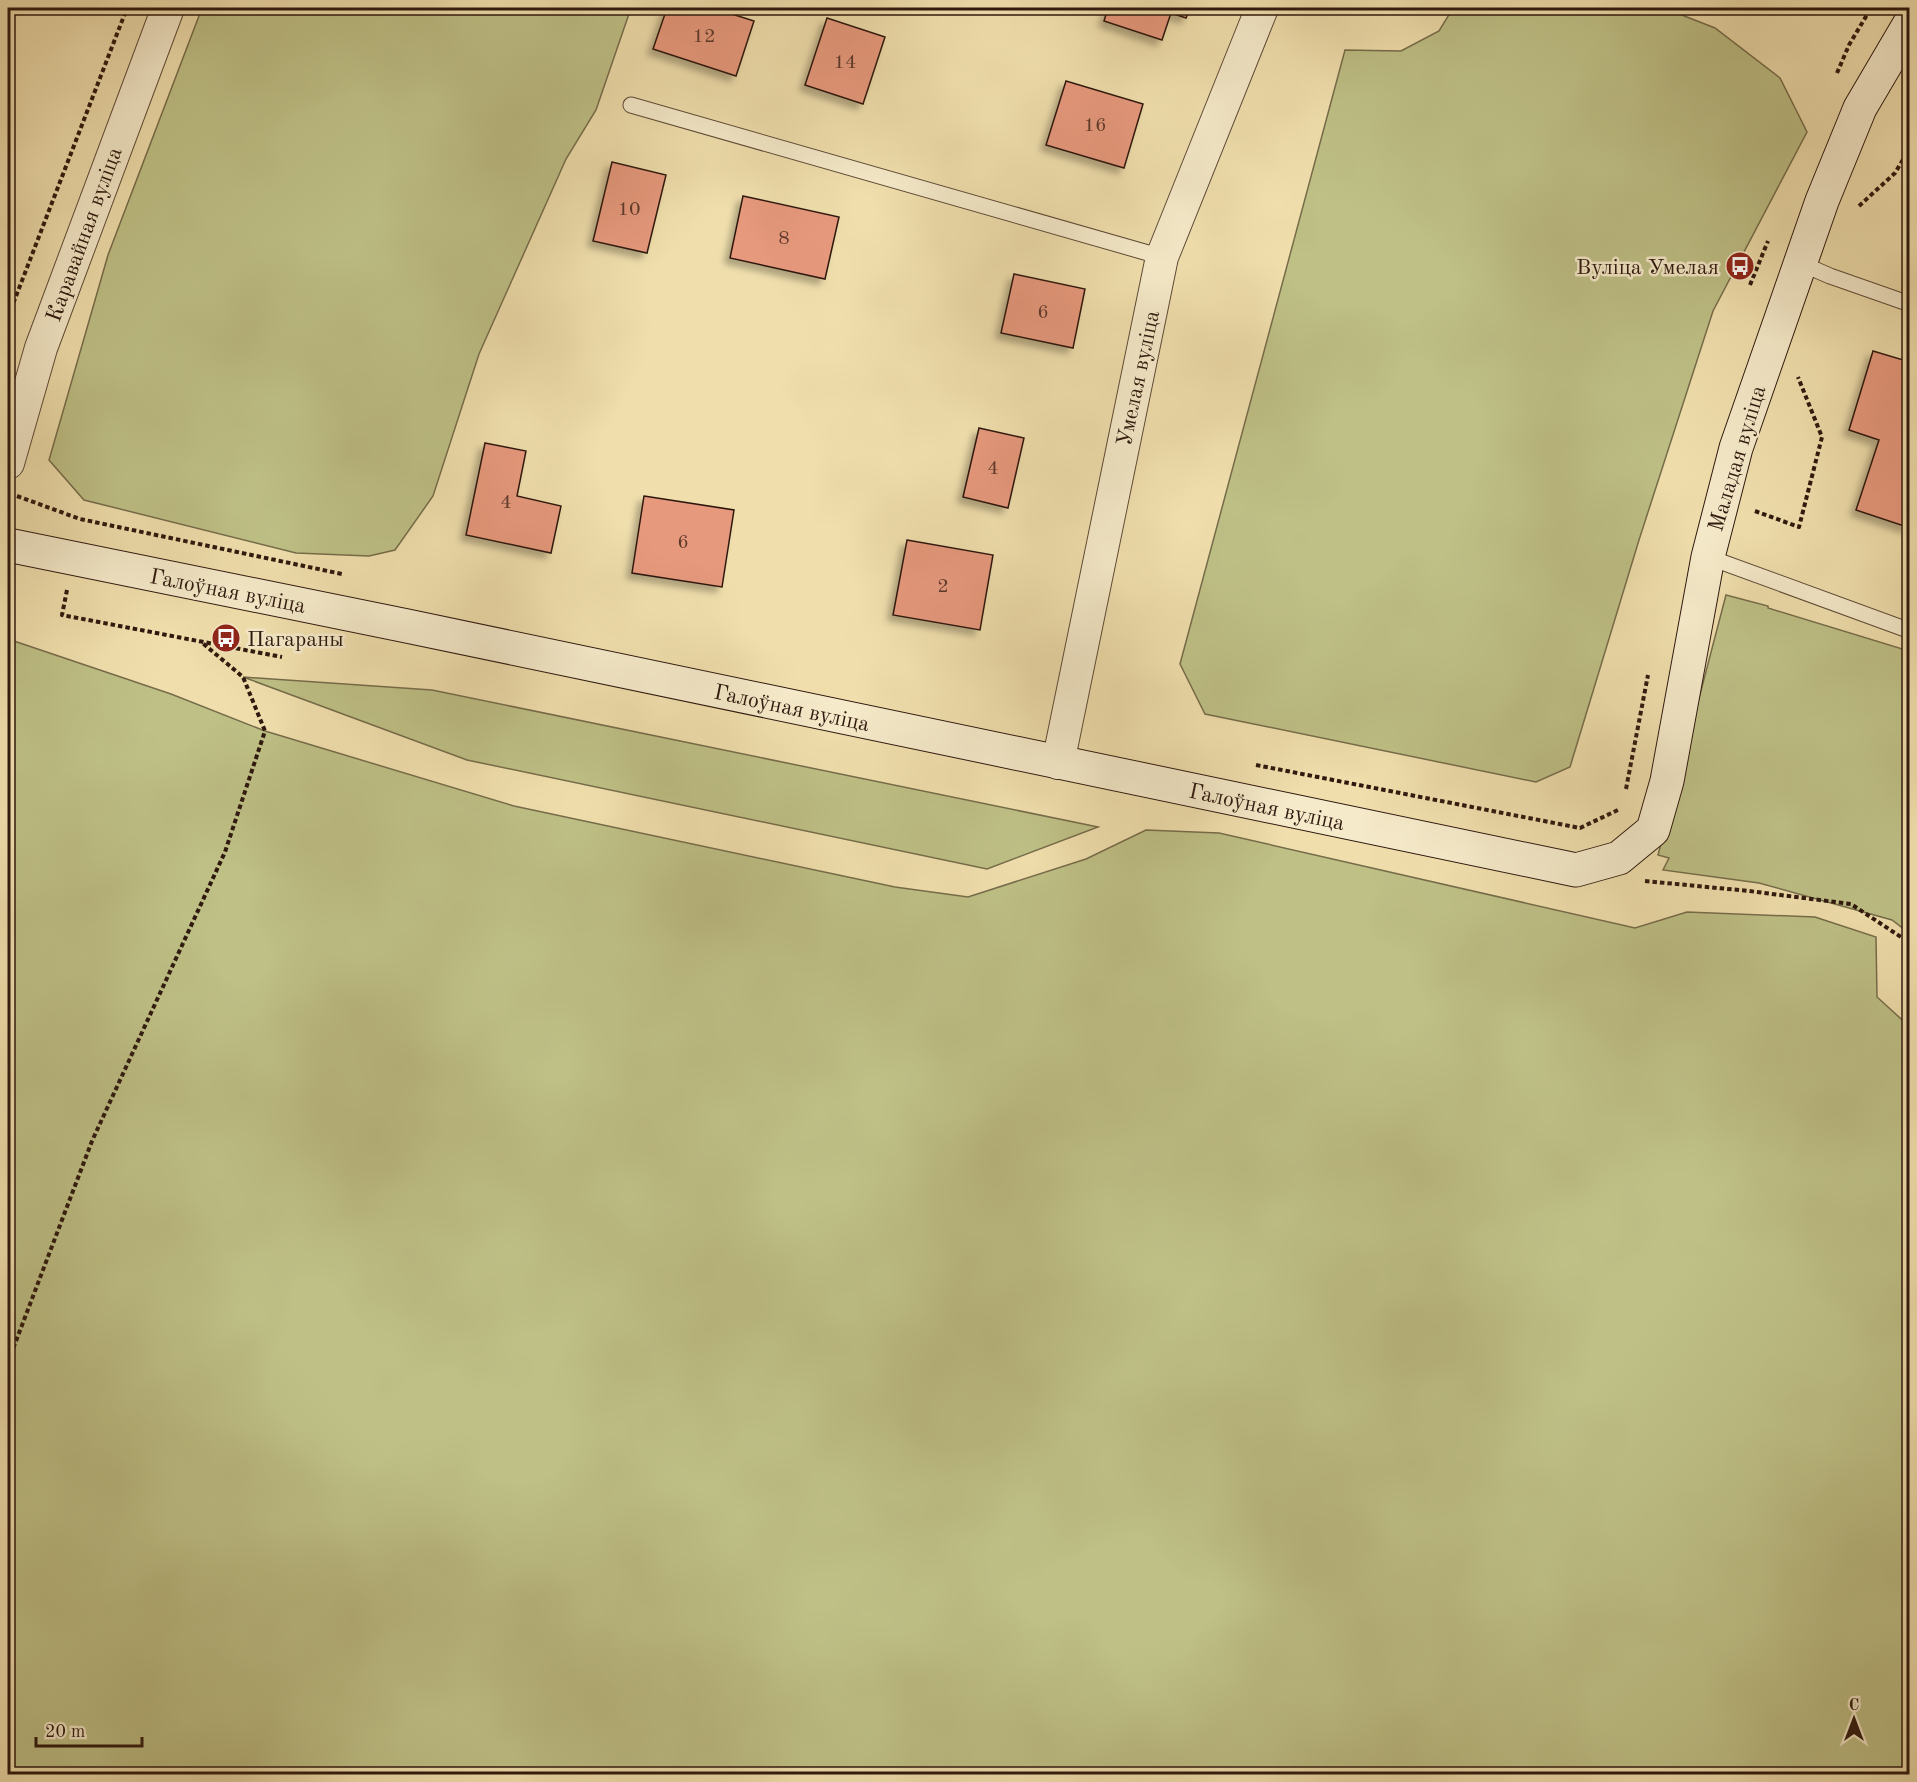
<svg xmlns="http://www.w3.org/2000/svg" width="1917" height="1782" font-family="'Old Standard TT',serif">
	<defs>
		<filter id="shadow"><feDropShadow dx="-5.5" dy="5.5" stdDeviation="3" flood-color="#0004"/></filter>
	</defs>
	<rect width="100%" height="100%" fill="#f0dfad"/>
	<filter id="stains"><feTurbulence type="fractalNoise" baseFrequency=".00333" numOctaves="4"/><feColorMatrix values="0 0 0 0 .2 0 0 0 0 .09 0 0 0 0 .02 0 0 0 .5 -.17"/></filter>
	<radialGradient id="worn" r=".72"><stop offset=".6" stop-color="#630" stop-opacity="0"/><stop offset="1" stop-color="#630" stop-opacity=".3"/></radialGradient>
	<!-- green -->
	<g fill="#bec086" stroke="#766c4a" stroke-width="1.5">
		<polygon points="202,8 631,8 596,110 566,159 479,354 433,496 395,550 369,556 296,553 84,500 49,460 108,255"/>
		<polygon points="1453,8 1664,8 1715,28 1780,78 1807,132 1713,311 1639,540 1570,767 1536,782 1205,714 1180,664 1345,50 1401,51 1439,31"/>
		<polygon points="1726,595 1768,606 1768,608 1909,651 1909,933 1892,920 1759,883 1663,870 1669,858 1658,855"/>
		<polygon points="8,639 171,694 265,731 514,806 895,887 968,897 1086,859 1146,830 1219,833 1635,928 1687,912 1815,917 1876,937 1877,997 1910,1027 1909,1774 8,1774"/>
		<polygon points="243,677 432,690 1098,827 987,869 467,760"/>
	</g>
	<!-- building -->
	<g fill="#e7997d" stroke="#2e180e" stroke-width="1.5" filter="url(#shadow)">
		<polygon points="667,8 713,8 754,21 736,76 653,49"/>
		<polygon points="1108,8 1190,8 1186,18 1171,13 1162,40 1104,21"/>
		<polygon points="827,18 885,37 863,104 805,85"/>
		<polygon points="1066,81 1143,104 1124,168 1046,145"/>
		<polygon points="612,162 666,175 647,253 593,241"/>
		<polygon points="743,196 839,217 825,279 730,258"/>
		<polygon points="1014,274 1085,289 1073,348 1001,333"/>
		<polygon points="1873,351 1910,362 1910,528 1856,510 1879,440 1849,430"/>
		<polygon points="979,428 1024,438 1008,508 963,497"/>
		<polygon points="485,443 526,451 517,496 561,506 551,553 466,535"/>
		<polygon points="644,496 734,510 722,587 632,573"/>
		<polygon points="907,540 993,555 980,630 893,615"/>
	</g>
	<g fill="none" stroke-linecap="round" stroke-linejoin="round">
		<!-- lane casing -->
		<g stroke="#5e4a36" stroke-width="17">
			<g id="lane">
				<polyline points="631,105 1162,257"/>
				<polyline points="1800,263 1830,276 1910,304"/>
				<polyline points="1708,557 1905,629 1910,629"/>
			</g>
		</g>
		<!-- street casing -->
		<g stroke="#5e4a36" stroke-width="34">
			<g id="street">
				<polyline points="8,463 41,348 168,8"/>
				<polyline points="1058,763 1162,257 1262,8"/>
			</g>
		</g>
		<!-- secondary casing -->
		<g stroke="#2e180e" stroke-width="35">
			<polyline id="secondary" points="8,545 407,626 1576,870 1619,858 1653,830 1667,781 1708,557 1736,448 1822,201 1860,108 1910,23"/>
		</g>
		<!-- path -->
		<g stroke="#2e180e" stroke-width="4" stroke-dasharray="4.5 3" stroke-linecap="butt">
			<polyline points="1837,73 1849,45 1871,8"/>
			<polyline points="1859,206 1895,173 1910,148"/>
			<polyline points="1750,285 1768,241"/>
			<polyline points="8,317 127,8"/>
			<polyline points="17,496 80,519 342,574"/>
			<polyline points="1755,511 1799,527 1822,437 1798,377"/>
			<polyline points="67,590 62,615 282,657"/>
			<polyline points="1256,765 1580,828 1620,809"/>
			<polyline points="1626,789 1648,675"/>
			<polyline points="1645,881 1749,891 1851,904 1910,943"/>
			<polyline points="8,1362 92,1141 225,852 265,731 243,677 200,641"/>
		</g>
		<!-- lane -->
		<use href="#lane" stroke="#f5eaca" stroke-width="15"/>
		<!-- street -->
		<use href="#street" stroke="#f5eaca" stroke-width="32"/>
		<!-- secondary -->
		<use href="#secondary" stroke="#f5eaca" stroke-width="33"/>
	</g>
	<!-- icons -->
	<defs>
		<g id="bus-disc" transform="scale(1.5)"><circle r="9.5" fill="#8f2418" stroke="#f5eaca"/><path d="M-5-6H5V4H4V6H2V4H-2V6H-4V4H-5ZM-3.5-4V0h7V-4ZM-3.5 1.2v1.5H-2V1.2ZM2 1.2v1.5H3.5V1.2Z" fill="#fff"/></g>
	</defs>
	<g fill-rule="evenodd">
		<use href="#bus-disc" x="1740" y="266"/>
		<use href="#bus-disc" x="226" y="638"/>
	</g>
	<g text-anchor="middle" stroke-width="5" stroke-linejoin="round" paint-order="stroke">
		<!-- number labels -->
		<g font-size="20" fill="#5c382a">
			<text x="704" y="42">12</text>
			<text x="845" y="68">14</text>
			<text x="1095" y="131">16</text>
			<text x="629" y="215">10</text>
			<text x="784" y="244">8</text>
			<text x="1043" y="318">6</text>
			<text x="993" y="474">4</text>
			<text x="506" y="508">4</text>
			<text x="683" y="548">6</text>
			<text x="943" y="592">2</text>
		</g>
		<!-- street labels -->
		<g font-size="22" fill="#2e180e" stroke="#f5eaca">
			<text transform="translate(83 234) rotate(-70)" y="8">Каравайная вуліца</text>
			<text transform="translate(1137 378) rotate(-78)" y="8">Умелая вуліца</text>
			<text transform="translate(1736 458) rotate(-73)" y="8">Маладая вуліца</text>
			<text transform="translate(228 590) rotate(11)" y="8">Галоўная вуліца</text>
			<text transform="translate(792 707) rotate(12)" y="8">Галоўная вуліца</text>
			<text transform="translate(1267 806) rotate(12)" y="8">Галоўная вуліца</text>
		</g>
		<!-- poi labels -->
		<g font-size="22" fill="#2e180e" stroke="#f5eaca" text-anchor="end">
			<text x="1719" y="274">Вуліца Умелая</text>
			<text x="247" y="646" text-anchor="start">Пагараны</text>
		</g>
	</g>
	<!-- margin -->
	<rect width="1917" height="1782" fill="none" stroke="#f0dfad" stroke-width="30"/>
	<rect x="9" y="9" width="1899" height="1764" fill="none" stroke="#2e180e" stroke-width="3"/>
	<rect x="15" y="15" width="1887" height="1752" fill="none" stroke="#2e180e" stroke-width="1.5"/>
	<!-- north arrow -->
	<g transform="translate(1854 1719)" stroke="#f5eaca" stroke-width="4.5" paint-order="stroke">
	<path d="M0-4.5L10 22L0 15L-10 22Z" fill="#2e180e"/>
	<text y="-9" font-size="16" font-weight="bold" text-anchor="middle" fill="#2e180e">С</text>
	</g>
	<!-- scale -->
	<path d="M36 1737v9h106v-9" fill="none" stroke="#2e180e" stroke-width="3"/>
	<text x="45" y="1737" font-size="18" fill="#2e180e" stroke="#f5eaca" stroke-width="4.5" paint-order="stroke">20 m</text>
	<rect width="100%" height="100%" filter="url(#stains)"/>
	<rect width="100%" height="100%" fill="url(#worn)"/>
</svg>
